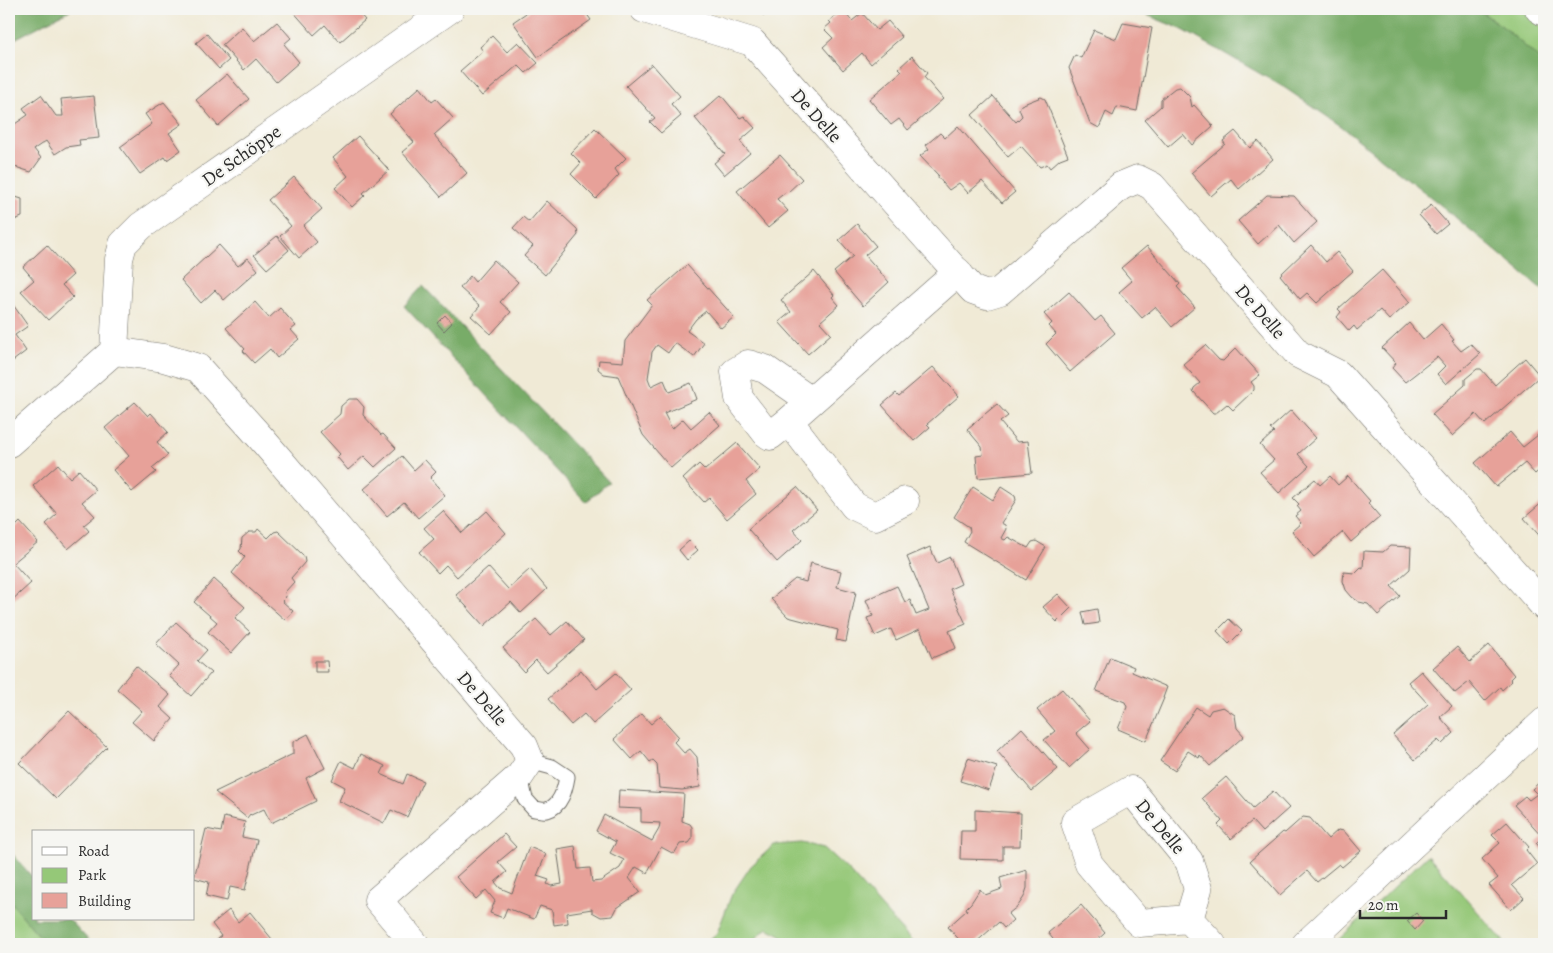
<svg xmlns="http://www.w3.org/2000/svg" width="1553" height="953" font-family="Alegreya,serif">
	<rect width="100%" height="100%" fill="#f6f6f2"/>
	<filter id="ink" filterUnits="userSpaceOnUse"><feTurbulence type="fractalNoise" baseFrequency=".02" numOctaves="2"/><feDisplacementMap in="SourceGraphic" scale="10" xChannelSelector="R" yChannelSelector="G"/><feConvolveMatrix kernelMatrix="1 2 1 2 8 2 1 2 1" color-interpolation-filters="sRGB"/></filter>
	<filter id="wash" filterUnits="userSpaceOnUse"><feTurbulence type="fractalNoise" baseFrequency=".0096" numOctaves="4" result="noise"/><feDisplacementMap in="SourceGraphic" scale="20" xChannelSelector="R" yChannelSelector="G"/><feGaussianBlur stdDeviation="1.12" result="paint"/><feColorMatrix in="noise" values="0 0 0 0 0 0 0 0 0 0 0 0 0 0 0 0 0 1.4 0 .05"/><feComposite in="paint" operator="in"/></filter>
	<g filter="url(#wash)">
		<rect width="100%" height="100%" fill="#f0ead6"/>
		<!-- green -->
		<g fill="#95c878" stroke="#607a52">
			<polygon points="1477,9 1519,9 1544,28 1544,63 1503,27"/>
			<polygon points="802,843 824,848 848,870 914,944 785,944 781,935 767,928 750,944 704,944 717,933 732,894 751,866 774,845"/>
			<polygon points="1428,855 1506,944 1334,944"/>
			<polygon points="9,900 46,944 9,944"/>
		</g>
		<!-- forest -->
		<g fill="#78ac68" stroke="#526c4a">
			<polygon points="9,9 72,9 9,42"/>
			<polygon points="1132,9 1477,9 1503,27 1544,63 1544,291 1443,207 1341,126 1285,88 1217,49 1181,29"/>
			<polygon points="423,286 609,482 586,502 404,306"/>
			<polygon points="9,850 34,879 34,919 69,919 92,944 46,944 9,900"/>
		</g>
		<g id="blocks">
			<!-- building -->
			<g fill="#e7a199">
				<polygon points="291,9 362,9 358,12 365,20 340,42 325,25 314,35"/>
				<polygon points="532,9 583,9 591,20 538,57 513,22"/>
				<polygon points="748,9 765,9 764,15 747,11"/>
				<polygon points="842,10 852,21 862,13 877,30 888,21 902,37 871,64 862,53 843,70 823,47 833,38 824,29 831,23 829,21"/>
				<polygon points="277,22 291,38 284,44 299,62 276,82 256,59 244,70 222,45 242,27 254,41"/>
				<polygon points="1123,23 1152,28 1137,111 1117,107 1113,116 1106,112 1099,128 1090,123 1069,68 1075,55 1081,58 1094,30 1116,39"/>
				<polygon points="207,34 229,60 219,69 196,43"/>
				<polygon points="492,36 507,52 518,42 538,63 526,73 518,65 482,96 460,71 483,51 480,47"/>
				<polygon points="912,56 927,73 924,77 943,99 908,130 899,119 891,125 869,99 902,71 899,68"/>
				<polygon points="652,64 680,96 671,104 681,116 661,133 650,122 655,118 626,86"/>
				<polygon points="227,74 249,99 218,126 196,100"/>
				<polygon points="420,87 432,102 436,99 453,118 434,135 467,173 441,197 402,152 414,142 390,114"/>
				<polygon points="1180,87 1190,97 1192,107 1194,105 1213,126 1192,145 1183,134 1168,147 1145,120 1161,106 1161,99 1175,88"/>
				<polygon points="41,95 56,116 63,116 61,99 94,96 99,138 79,140 80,145 66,147 55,154 46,141 34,149 41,158 31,172 9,165 9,128 28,115 23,108"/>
				<polygon points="721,95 740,118 744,116 755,128 740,141 750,153 724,175 714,163 725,154 695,118"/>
				<polygon points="993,96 1016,122 1022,116 1019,109 1021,105 1041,97 1045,99 1068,156 1060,159 1050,168 1047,164 1040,167 1021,146 1008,157 972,115"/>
				<polygon points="164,102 182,124 169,133 181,150 167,160 165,157 140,174 120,147 152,124 145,114"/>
				<polygon points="958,126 1015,192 1002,203 982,181 968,193 959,183 949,190 937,176 939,176 920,156 929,149 926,145 940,133 945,138"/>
				<polygon points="595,128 626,158 615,169 619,175 596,199 571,174 581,163 571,153"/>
				<polygon points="1235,131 1250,148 1258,141 1273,159 1239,189 1231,179 1211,196 1191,173 1225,144 1223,141"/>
				<polygon points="358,136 389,170 363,193 365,195 352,207 335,188 348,176 333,158"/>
				<polygon points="780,155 802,179 787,193 786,192 777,199 788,211 768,228 737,191"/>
				<polygon points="294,177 322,209 303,226 317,242 299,258 280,236 291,226 268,200"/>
				<polygon points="9,195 22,199 22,217 9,222"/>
				<polygon points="1267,195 1294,196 1317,222 1294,243 1279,225 1258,244 1238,221"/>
				<polygon points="547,201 577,229 578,235 545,275 524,256 533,246 513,228 523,217 529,222"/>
				<polygon points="1431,205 1448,224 1436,234 1419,215"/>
				<polygon points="857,224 876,246 865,255 889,282 863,306 834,272 853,256 839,240"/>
				<polygon points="277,236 289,250 267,269 254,255"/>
				<polygon points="47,245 73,275 62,285 73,297 48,320 21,291 34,280 23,267"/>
				<polygon points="219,245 238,266 248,258 258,270 224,300 215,290 201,303 181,280"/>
				<polygon points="1311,245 1326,262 1337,252 1353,271 1317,303 1307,293 1300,299 1280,275"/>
				<polygon points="1147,246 1180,284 1177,287 1195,307 1172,327 1155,307 1142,318 1119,292 1132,281 1121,268"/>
				<polygon points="494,260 518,282 500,302 511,312 491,334 471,316 480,306 460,288 470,276 475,282"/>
				<polygon points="687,265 734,317 721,328 706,311 696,319 687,331 704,343 694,357 675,343 668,353 657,345 652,352 648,378 651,386 664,380 669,392 691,383 697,399 664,413 672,429 683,419 691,428 709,412 720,425 671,468 643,435 618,376 604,374 598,369 599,360 623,362 625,341 652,305 647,300"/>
				<polygon points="1382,270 1410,302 1389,320 1380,310 1357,330 1354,326 1349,331 1337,317 1341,312 1338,309"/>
				<polygon points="814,271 834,295 832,297 839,305 820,322 831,334 808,354 779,322 791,312 781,300"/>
				<polygon points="1069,292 1095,321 1101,316 1115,333 1070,372 1046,344 1056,334 1049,326 1052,323 1044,314"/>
				<polygon points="9,299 28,326 15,335 26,351 9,364"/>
				<polygon points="255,302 269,318 280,308 296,326 291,330 299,339 277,358 270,349 254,363 243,351 245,349 226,328"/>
				<polygon points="445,315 452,323 444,331 437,323"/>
				<polygon points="1409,323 1423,340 1441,324 1454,340 1452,341 1461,351 1471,344 1480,354 1446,384 1437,374 1445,366 1437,357 1405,382 1392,368 1396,363 1382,348"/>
				<polygon points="1205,345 1219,360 1223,361 1236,348 1260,375 1251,382 1254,386 1254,390 1233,410 1227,404 1216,413 1213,413 1193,391 1194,388 1200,383 1183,364"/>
				<polygon points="1525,358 1540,376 1485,424 1476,414 1452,436 1432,414 1465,385 1465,379 1477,369 1481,369 1495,385"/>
				<polygon points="933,367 959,396 927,424 930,427 914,441 882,405 896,393 899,396"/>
				<polygon points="349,399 357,399 364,407 363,415 381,435 383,434 396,448 375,467 364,456 348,470 337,457 340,454 320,432 340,414 341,406"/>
				<polygon points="135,402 148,416 151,413 168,432 157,442 168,455 152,468 156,472 132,492 113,470 129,456 105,428"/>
				<polygon points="997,404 1008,416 1000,422 1017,442 1028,441 1032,473 978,478 976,456 983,455 982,447 967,429"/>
				<polygon points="1291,410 1316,438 1298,454 1309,466 1279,493 1260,472 1274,460 1260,445 1274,432 1270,429"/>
				<polygon points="1543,431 1544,466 1535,474 1525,463 1496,487 1475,463 1510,432 1523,447"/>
				<polygon points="737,443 760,469 746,481 756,494 727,519 709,498 704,502 683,479 699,464 705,470"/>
				<polygon points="402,456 414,470 425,460 436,472 430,478 445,495 418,518 404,502 387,516 364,489"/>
				<polygon points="58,464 70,478 79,470 96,490 82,502 95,516 84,525 89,531 68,549 46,524 57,514 33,486"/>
				<polygon points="1330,476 1338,485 1348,476 1370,501 1368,503 1380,517 1351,542 1343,532 1314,557 1292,531 1301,523 1295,516 1301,511 1297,506 1299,504 1293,498 1315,479 1320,485"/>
				<polygon points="797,487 817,510 793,530 802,540 777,562 748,529"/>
				<polygon points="973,487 993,500 1001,487 1015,496 1016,500 1001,523 1005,525 1006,529 1001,538 1005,540 1008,537 1028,548 1032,542 1036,541 1046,547 1026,580 964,542 970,531 969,527 954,517"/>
				<polygon points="1544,501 1544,541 1524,518"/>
				<polygon points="443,511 462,533 487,511 506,533 457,577 446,565 438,573 419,552 434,539 424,528"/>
				<polygon points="20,522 38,542 13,563 31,583 10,602 9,526 12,530"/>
				<polygon points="258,529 268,538 274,532 278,531 304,556 305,562 291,578 294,582 285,592 286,597 282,601 293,611 285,620 232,573 245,557 239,551 241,549 242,538 249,532 256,532"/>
				<polygon points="689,541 698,550 687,560 679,550"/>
				<polygon points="1390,546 1411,547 1410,569 1391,586 1400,596 1378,615 1368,604 1359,602 1352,597 1346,590 1343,581 1344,572 1355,573 1361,567 1363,568 1364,551 1383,552"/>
				<polygon points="930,547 937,563 950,557 961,584 950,589 966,624 949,631 956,648 932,658 920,629 896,640 891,629 875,636 867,618 873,616 866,600 897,586 905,602 910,600 916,615 929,610 907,557"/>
				<polygon points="811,563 841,571 837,587 856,592 846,642 836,640 838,630 788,617 771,599 795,579 806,582"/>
				<polygon points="488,567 508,589 530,569 547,589 521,613 511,602 484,626 456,595"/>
				<polygon points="214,579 245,607 235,618 250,632 231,653 208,632 217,622 194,602"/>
				<polygon points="1058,594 1071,608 1057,622 1043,607"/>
				<polygon points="1097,609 1099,623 1085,625 1082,612"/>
				<polygon points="536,619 551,635 567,621 584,640 547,672 536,660 524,672 503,648"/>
				<polygon points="1229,619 1242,631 1229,644 1217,631"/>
				<polygon points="176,622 207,650 197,661 211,673 191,696 169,676 179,665 156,644"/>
				<polygon points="1489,645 1514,675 1510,679 1512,681 1502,690 1500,687 1485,701 1469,682 1455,693 1433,668 1457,647 1470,662"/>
				<polygon points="1110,657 1134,667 1132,672 1167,687 1163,698 1164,698 1146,741 1118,729 1127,707 1125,702 1096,691"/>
				<polygon points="315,661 327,661 328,672 315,672"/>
				<polygon points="136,666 170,695 160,707 173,719 154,741 132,722 142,711 117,689"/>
				<polygon points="581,670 597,689 616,673 631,690 593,724 584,714 571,725 548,699"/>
				<polygon points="1421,671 1452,706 1440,717 1454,733 1442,744 1438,740 1415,760 1393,735 1428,704 1408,682"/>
				<polygon points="1062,689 1090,721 1076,733 1090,749 1069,768 1044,740 1055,731 1037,710"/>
				<polygon points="1196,707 1208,715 1211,710 1223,707 1235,715 1237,728 1244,736 1210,766 1200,755 1199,758 1188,751 1175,771 1160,761"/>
				<polygon points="69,711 107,747 56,799 19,763"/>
				<polygon points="642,714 651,724 660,716 679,737 674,742 684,753 690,749 697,757 700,787 682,790 659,788 657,764 653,760 650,762 641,751 632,759 614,739"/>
				<polygon points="1022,728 1058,769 1032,791 997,751"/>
				<polygon points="308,734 325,768 306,778 316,801 271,823 264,809 251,815 250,814 247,818 215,792 293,754 293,742"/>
				<polygon points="361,754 385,766 381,774 403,784 407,774 423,781 407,817 391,810 384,823 339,801 345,787 332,780 341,761 355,768"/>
				<polygon points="968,758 997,767 989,790 960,781"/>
				<polygon points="1226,777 1253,808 1273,791 1289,808 1262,832 1252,821 1231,839 1218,825 1222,821 1202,798"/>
				<polygon points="1544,778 1544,852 1536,843 1543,837 1514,805 1525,796 1529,800 1537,794 1532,789"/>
				<polygon points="619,790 684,794 682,821 690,824 692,827 692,839 689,843 680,844 674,854 661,847 647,873 636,867 629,878 640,892 617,908 613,916 601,917 592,912 592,909 567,913 568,923 554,925 552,910 540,906 534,919 507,908 503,918 490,913 495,901 486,890 476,899 456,877 504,834 516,847 498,862 507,872 495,882 500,888 512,893 529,847 546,854 537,876 549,880 547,884 551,886 562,884 557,849 575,846 578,869 590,868 592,882 601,881 620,868 624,860 610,853 616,842 596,831 604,815 652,841 659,829 660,823 641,822 641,809 618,808"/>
				<polygon points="975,810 1021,813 1020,846 1003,846 1003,860 960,859 961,831 975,831"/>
				<polygon points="224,817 245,822 242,837 257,840 245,890 230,887 227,901 206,896 209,882 194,878 206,829 221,832"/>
				<polygon points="1303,817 1310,818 1328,839 1338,830 1344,831 1361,851 1342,867 1339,864 1317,882 1307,871 1280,895 1250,861 1283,832 1285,833"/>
				<polygon points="1507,822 1529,847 1526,850 1537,864 1512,885 1524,898 1511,910 1489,885 1498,878 1482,859 1500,843 1492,835"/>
				<polygon points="1027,870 1027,888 1024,897 1018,906 1008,914 1013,920 1004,928 999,922 974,944 963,944 948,927 967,910 966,908 971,903 980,889 985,895 1002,889 1000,878"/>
				<polygon points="1081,905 1105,933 1093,944 1057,944 1048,933"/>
				<polygon points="229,910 238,922 250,912 276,944 221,944 217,939 221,936 212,924"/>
				<polygon points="1416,913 1423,921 1415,930 1407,921"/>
			</g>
		</g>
	</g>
	<g filter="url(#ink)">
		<use href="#blocks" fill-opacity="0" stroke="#706e67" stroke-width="1"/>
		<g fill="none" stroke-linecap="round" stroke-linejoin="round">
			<!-- lane casing -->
			<g stroke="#706e67" stroke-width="17">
				<path id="lane" d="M 520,776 L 525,799 L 534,809 C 538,809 543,811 547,810 C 561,806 565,789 567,777 L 552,767 L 530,761"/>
			</g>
			<!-- street casing -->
			<g stroke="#706e67" stroke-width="29">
				<g id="street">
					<polyline points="644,9 752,42 973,290 987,295 1000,291 1121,186 1138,179 1152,186 1298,354 1338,374 1544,606"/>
					<polyline points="114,351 164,358 198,368 260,437 524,746 530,761 520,776 378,900 415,944"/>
					<polyline points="811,401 765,369 748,364 735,372 739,398 766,433 770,436 789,421 958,272"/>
					<polyline points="789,421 854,506 875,516 905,501"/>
					<polyline points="9,443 114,351 119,259 123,244 141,226 450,9"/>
					<polyline points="1189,919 1139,923 1089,864 1075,822 1131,790 1189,861 1198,889 1189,919 1212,944"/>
					<polyline points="1306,944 1544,722"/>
				</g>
			</g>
			<!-- primary casing -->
			<g stroke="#706e67" stroke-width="29">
				<polyline id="primary" points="1539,9 1544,12"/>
			</g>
			<!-- lane -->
			<use href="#lane" stroke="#fff" stroke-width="15"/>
			<!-- street -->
			<use href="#street" stroke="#fff" stroke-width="28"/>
			<!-- primary -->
			<use href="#primary" stroke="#fff" stroke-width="28"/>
		</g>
	</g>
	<g text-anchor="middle" stroke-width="4.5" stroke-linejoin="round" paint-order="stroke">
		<!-- street labels -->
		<g font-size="19" fill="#2b2b2b" stroke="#f6f6f2">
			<text transform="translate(817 115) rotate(48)" y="7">De Delle</text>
			<text transform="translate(241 155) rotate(-35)" y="7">De Schöppe</text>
			<text transform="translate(1261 311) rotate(49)" y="7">De Delle</text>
			<text transform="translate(483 698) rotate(49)" y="7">De Delle</text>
			<text transform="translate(1161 826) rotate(50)" y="7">De Delle</text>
		</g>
	</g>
	<!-- margin -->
	<rect width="1553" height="953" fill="none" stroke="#f6f6f2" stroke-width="30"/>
	<!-- legend -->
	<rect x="32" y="830" width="162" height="90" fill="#f6f6f2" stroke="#a5a5a2"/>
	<rect x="42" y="847" width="25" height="8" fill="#ffffff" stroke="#a5a5a2"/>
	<text x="78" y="856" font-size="15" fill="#2b2b2b">Road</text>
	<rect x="42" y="868" width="25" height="15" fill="#95c878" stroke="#a5a5a2"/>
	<text x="78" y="880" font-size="15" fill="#2b2b2b">Park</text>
	<rect x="42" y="893" width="25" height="15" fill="#e7a199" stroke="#a5a5a2"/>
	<text x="78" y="906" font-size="15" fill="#2b2b2b">Building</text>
	<!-- scale -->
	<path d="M1360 910v8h86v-8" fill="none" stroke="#2b2b2b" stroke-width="2.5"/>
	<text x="1368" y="910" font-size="15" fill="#2b2b2b" stroke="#f6f6f2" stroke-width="4" paint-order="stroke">20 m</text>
</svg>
